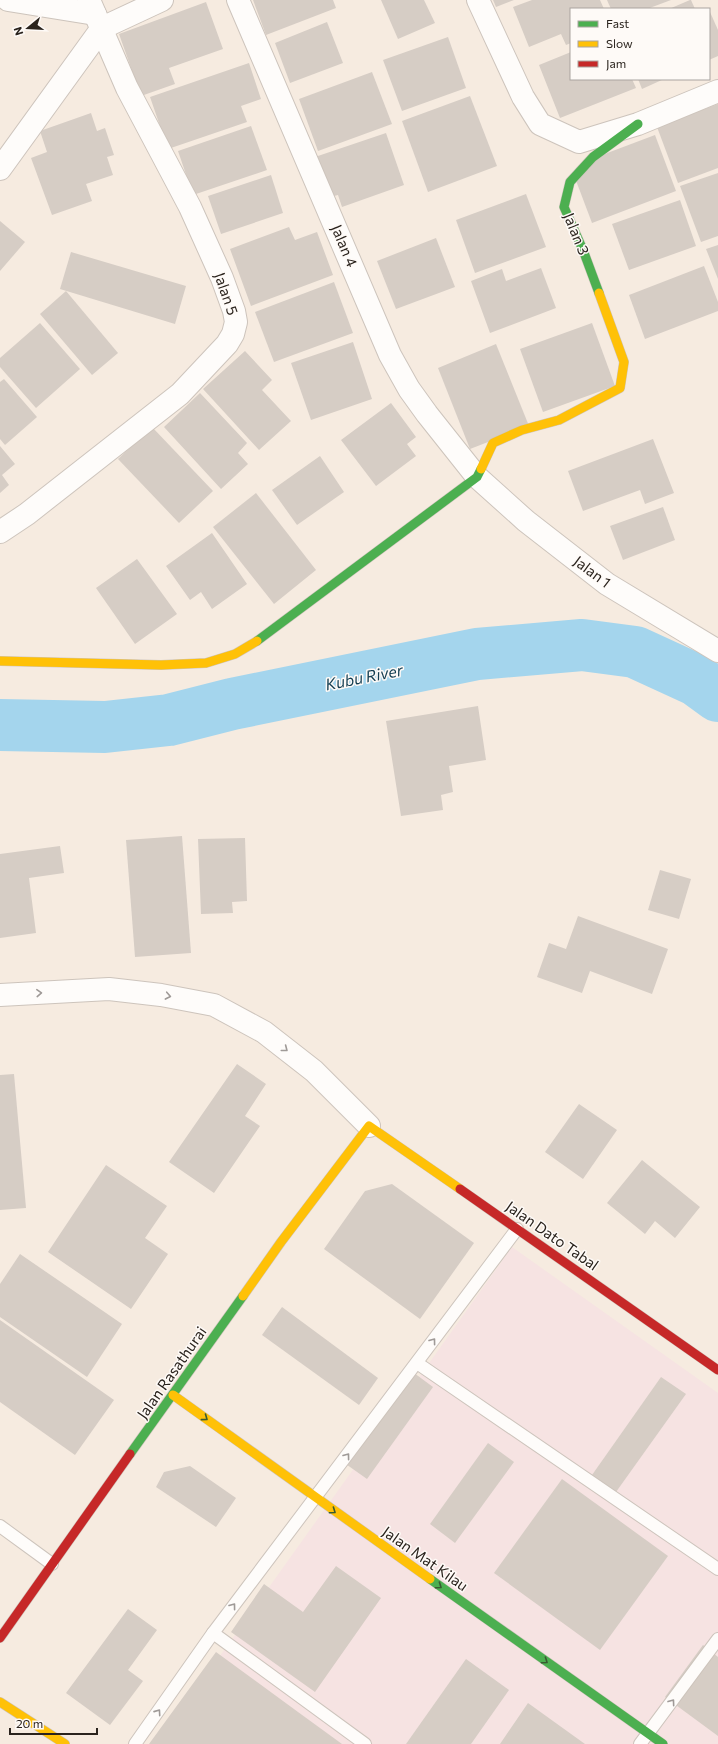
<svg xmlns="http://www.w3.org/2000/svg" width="718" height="1744" font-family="Commissioner,sans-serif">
	<rect width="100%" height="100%" fill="#f6ebe0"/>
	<!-- commercial -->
	<polygon fill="#f6e3e2" points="512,1247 718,1393 718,1744 157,1744"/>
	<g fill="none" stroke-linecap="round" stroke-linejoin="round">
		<!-- river -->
		<polyline stroke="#a4d5ed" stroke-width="52" points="0,725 105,727 169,720 232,704 477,654 582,645 635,652 696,680 718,696"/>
	</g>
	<!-- building -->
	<g fill="#d6cdc5">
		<polygon points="253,0 333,0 336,8 266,35"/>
		<polygon points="381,0 424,0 435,23 398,39"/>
		<polygon points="493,0 514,0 496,7"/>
		<polygon points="532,0 600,0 604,9 571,9 571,43 566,45 561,34 529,47 513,7"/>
		<polygon points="607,0 671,0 647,9 611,9"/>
		<polygon points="691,0 695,9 669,9 690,0"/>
		<polygon points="206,2 223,49 169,68 175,84 141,96 119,34"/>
		<polygon points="709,12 710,12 718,30 718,56 709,60"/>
		<polygon points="327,22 343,63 290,83 275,43"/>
		<polygon points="448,37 466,88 402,111 383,60"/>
		<polygon points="571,52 571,79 632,79 636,88 560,118 539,65"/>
		<polygon points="249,63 261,99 241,106 247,122 168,149 150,97"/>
		<polygon points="372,72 392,124 318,151 299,99"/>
		<polygon points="638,79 664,79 642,89"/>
		<polygon points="470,96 497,166 428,192 402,121"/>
		<polygon points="718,104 718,168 678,183 657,127"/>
		<polygon points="91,113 97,131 105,128 114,155 107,157 113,175 86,184 92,201 52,215 31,158 47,152 40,131"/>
		<polygon points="251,126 267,170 193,195 178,151"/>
		<polygon points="386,133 404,185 342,207 338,195 326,198 312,158"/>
		<polygon points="655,135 676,191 592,223 575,178 594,158"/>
		<polygon points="718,173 718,236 701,242 680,186"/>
		<polygon points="271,175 283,213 221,234 208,196"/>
		<polygon points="526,194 546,247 475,273 456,220"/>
		<polygon points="680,200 696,246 629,270 612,224"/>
		<polygon points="0,221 25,242 0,271"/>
		<polygon points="289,227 295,240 317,232 333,275 251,306 230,249"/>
		<polygon points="436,238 455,287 396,309 377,261"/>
		<polygon points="718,245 718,279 706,249"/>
		<polygon points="71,252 186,286 175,324 60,289"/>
		<polygon points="704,266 718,302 718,311 645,339 629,295"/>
		<polygon points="541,268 556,308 490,333 471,281 502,269 506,281"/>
		<polygon points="334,282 353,333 274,362 255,312"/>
		<polygon points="66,291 118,353 92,375 40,314"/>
		<polygon points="40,323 80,369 36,408 0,367 0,358"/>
		<polygon points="592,323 615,386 543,412 520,349"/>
		<polygon points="353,342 372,399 311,420 291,363"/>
		<polygon points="496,344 529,426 470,449 438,368"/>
		<polygon points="245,351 272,380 262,390 291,421 259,450 203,389"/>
		<polygon points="4,379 37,417 5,445 0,439 0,382"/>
		<polygon points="200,393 247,443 238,453 248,464 221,489 164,427"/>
		<polygon points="391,403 416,437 407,444 416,456 376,486 341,440"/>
		<polygon points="152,427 213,491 179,523 118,459"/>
		<polygon points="653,439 674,493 645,504 640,490 583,511 568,471"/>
		<polygon points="0,446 15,464 2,475 9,485 0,493"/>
		<polygon points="320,456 344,492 297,525 272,490"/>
		<polygon points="256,493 316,570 274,604 213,527"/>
		<polygon points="663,507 675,540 623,560 610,526"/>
		<polygon points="212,533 247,584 212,609 201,592 190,600 166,566"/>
		<polygon points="137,559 177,614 135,644 96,588"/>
		<polygon points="478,706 486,760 449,766 453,792 441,795 443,810 401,816 386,721"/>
		<polygon points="182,836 191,953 135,957 126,840"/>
		<polygon points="245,838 247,901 232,902 233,913 201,914 198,839"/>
		<polygon points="60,846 64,873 29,878 36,933 0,938 0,854"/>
		<polygon points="660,870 691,879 679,919 648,910"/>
		<polygon points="578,916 668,949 652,994 590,971 582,993 537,977 549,943 566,949"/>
		<polygon points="237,1064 266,1084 245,1116 260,1126 214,1193 169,1162"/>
		<polygon points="14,1074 26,1208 0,1210 0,1075"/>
		<polygon points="579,1104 617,1130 583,1179 545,1152"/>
		<polygon points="642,1160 700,1207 675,1238 655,1221 645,1234 607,1203"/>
		<polygon points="106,1165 167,1206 145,1238 168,1254 131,1309 48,1252"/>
		<polygon points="392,1184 474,1243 420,1319 324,1249 365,1191"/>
		<polygon points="20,1254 122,1324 87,1377 0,1317 0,1284"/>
		<polygon points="282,1307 378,1378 359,1405 262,1335"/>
		<polygon points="0,1320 114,1400 75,1455 0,1402"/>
		<polygon points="410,1370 433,1387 367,1479 343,1462"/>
		<polygon points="661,1377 686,1394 616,1492 592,1475"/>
		<polygon points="488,1443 514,1462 455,1543 430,1524"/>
		<polygon points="190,1466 236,1498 216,1527 156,1487 164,1472"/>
		<polygon points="562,1479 668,1556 600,1650 494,1573"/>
		<polygon points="336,1566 381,1598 315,1692 231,1632 264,1584 303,1612"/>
		<polygon points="128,1609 157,1630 128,1670 143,1681 110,1725 66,1693"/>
		<polygon points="703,1645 718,1657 718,1736 665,1697"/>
		<polygon points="216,1652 298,1712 342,1744 149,1744"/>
		<polygon points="466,1659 509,1690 471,1744 406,1744"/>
		<polygon points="528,1703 553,1721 585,1744 500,1744"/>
	</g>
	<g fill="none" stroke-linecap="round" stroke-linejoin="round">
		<!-- lane casing -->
		<g stroke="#cdc4bc" stroke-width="14">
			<g id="lane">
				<polyline points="417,1363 718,1569"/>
				<polyline points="0,1526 52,1564"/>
				<polyline points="213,1633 365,1744"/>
				<polyline points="135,1744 213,1633 517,1229"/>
				<polyline points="640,1744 718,1639"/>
			</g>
		</g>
		<!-- street casing -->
		<g stroke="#cdc4bc" stroke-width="24">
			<g id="street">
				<polyline points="8,0 95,14"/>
				<polyline points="238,0 390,355 409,389 427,414 477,477 526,521 607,584 718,651"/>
				<polyline points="478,0 523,97 540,124 579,142 638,124 718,91"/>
				<polyline points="0,169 102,28 162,0"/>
				<polyline points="0,532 27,514 180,394 227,344 233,334 236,322 234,311 222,278 190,207 127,88 89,0"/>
				<polyline points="0,995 109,989 161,995 214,1005 264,1032 314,1071 369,1126"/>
			</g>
		</g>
		<!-- fast casing -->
		<g stroke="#cdc4bc" stroke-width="10">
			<g id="fast">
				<polyline points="599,293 583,250 564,207 570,182 593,157 638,124"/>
				<polyline points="257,641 477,477 481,469"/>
				<polyline points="130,1454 243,1296"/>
				<polyline points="430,1579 663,1744"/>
			</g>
		</g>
		<!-- slow casing -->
		<g stroke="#cdc4bc" stroke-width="10">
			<g id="slow">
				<polyline points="481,469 493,443 522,430 559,420 620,388 624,362 599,293"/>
				<polyline points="0,661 161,665 206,663 235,654 257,641"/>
				<polyline points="243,1296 281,1242 369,1126 460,1189"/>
				<polyline points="173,1395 430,1579"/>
				<polyline points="0,1702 65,1744"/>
			</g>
		</g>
		<!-- jam casing -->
		<g stroke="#cdc4bc" stroke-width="10">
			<g id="jam">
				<polyline points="460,1189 718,1370"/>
				<polyline points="0,1638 130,1454"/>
			</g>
		</g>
		<!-- lane -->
		<use href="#lane" stroke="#fefcfa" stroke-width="12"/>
		<!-- street -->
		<use href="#street" stroke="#fefcfa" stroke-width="22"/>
		<!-- fast -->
		<use href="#fast" stroke="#4caf50" stroke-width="9"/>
		<!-- slow -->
		<use href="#slow" stroke="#ffc107" stroke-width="9"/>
		<!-- jam -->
		<use href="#jam" stroke="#c62828" stroke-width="9"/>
	</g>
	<!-- one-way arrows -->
	<defs><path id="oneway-chevron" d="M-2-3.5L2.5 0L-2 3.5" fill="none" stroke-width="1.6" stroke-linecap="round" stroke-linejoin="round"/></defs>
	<g stroke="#9f9a97">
		<use href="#oneway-chevron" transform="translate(39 993) rotate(-3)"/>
		<use href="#oneway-chevron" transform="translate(168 996) rotate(11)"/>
		<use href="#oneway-chevron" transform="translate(285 1049) rotate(38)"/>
		<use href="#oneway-chevron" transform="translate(433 1341) rotate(-53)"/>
		<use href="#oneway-chevron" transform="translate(347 1456) rotate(-53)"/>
		<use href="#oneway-chevron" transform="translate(233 1606) rotate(-53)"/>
		<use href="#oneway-chevron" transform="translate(672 1702) rotate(-54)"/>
		<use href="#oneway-chevron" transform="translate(158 1712) rotate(-55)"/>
	</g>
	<g stroke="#385b31">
		<use href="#oneway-chevron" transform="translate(205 1418) rotate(36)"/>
		<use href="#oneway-chevron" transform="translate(333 1511) rotate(35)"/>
		<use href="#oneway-chevron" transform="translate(439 1586) rotate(35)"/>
		<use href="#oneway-chevron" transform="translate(545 1661) rotate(35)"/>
	</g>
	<g text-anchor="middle" stroke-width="3" stroke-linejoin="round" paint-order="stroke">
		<!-- street labels -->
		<g font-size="15" fill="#2a231d" stroke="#fefaf7">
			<text transform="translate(576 234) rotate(68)" y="5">Jalan 3</text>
			<text transform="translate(344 246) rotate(67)" y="5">Jalan 4</text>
			<text transform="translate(226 294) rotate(71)" y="5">Jalan 5</text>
			<text transform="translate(592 572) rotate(37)" y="5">Jalan 1</text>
			<text transform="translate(552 1236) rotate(35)" y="5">Jalan Dato Tabal</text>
			<text transform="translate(172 1373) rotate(-55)" y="5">Jalan Rasathurai</text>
			<text transform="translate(425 1559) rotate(35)" y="5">Jalan Mat Kilau</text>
		</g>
		<!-- water labels -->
		<g font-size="16" font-style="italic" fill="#123d51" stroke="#fefaf7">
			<text transform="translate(364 677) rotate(-11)" y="6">Kubu River</text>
		</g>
	</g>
	<!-- legend -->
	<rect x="570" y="8" width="140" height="72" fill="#fefaf7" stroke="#a9a4a0"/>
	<rect x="578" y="21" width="20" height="6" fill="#4caf50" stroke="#a9a4a0"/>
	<text x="606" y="28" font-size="12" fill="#2a231d">Fast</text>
	<rect x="578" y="41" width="20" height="6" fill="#ffc107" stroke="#a9a4a0"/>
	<text x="606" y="48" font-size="12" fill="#2a231d">Slow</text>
	<rect x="578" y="61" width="20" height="6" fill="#c62828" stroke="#a9a4a0"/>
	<text x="606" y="68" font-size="12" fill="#2a231d">Jam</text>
	<!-- north arrow -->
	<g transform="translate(28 28) rotate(252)" stroke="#fefaf7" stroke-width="3" paint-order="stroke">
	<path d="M0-3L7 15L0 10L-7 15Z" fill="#2a231d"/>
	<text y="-6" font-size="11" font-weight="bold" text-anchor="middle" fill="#2a231d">N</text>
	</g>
	<!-- scale -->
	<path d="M10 1728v6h87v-6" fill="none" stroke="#2a231d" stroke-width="2"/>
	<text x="16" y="1728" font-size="12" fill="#2a231d" stroke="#fefaf7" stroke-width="3" paint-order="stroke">20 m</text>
</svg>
